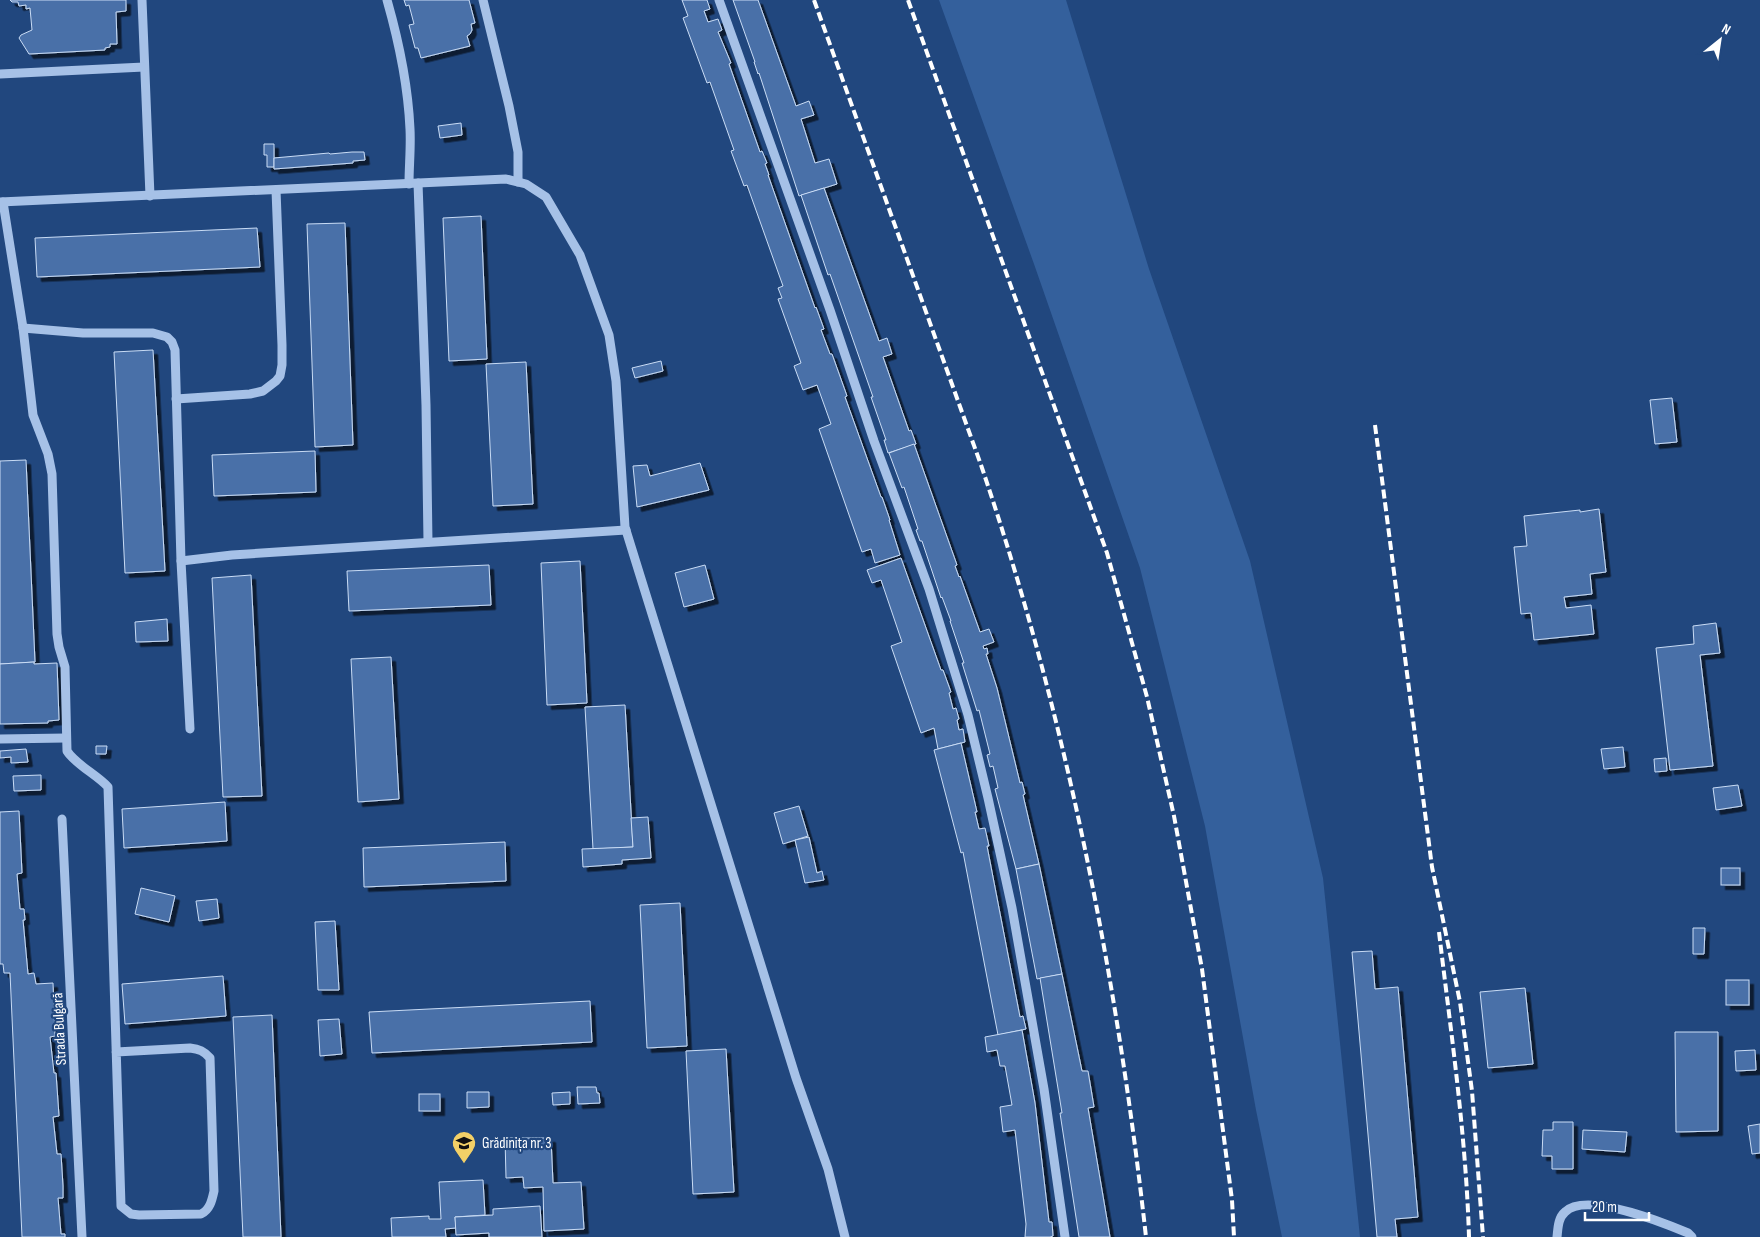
<svg xmlns="http://www.w3.org/2000/svg" width="1760" height="1237" font-family="'Sofia Sans Condensed',sans-serif">
	<defs>
		<filter id="shadow"><feDropShadow dx="4.5" dy="4.5" stdDeviation="0" flood-color="#0009"/></filter>
	</defs>
	<rect width="100%" height="100%" fill="#21477e"/>
	<!-- green -->
	<polygon fill="#34609c" points="939,0 1066,0 1149,269 1250,561 1323,878 1360,1237 1282,1237 1256,1110 1205,826 1140,568 1034,264"/>
	<!-- building -->
	<g fill="#4a70a8" stroke="#c9dcf5" filter="url(#shadow)">
		<polygon points="10,0 126,0 126,11 116,12 117,44 110,44 110,47 105,48 105,50 29,54 19,38 21,35 32,30 30,8 26,9 26,5 19,6 18,2 12,2"/>
		<polygon points="404,0 469,0 475,23 471,24 472,30 470,34 467,36 470,46 421,58 418,48 415,48 409,25 414,24 409,5 406,6"/>
		<polygon points="682,0 707,0 710,9 704,11 708,22 718,19 722,30 718,32 731,63 729,64 760,152 762,151 767,163 765,164 769,175 768,175 815,308 816,307 824,329 821,330 830,354 832,354 847,396 845,397 881,497 882,497 890,520 889,520 900,555 875,563 871,549 862,552 819,429 831,424 817,385 803,390 794,366 801,363 778,299 782,298 778,288 783,286 747,185 744,186 731,151 734,150 710,82 707,83 683,18 688,16"/>
		<polygon points="733,0 758,0 796,106 809,101 814,115 801,119 815,163 829,159 837,184 799,196 759,73 758,74 754,62 755,62"/>
		<polygon points="461,123 462,135 440,138 438,126"/>
		<polygon points="264,144 274,144 274,167 267,167 267,155 264,155"/>
		<polygon points="352,152 364,152 365,160 353,161 353,163 274,169 274,158 329,153 330,154"/>
		<polygon points="824,188 879,341 887,338 892,354 883,357 909,431 911,430 916,444 888,453 884,440 886,440 871,397 873,397 830,274 828,275 801,195"/>
		<polygon points="481,216 487,359 449,361 443,218"/>
		<polygon points="345,223 353,445 315,447 307,224"/>
		<polygon points="257,228 260,267 37,277 35,238"/>
		<polygon points="153,350 165,571 125,573 114,352"/>
		<polygon points="661,361 663,371 635,378 632,368"/>
		<polygon points="526,362 533,504 493,506 486,364"/>
		<polygon points="1672,398 1677,442 1655,444 1650,400"/>
		<polygon points="914,444 957,565 955,566 959,577 960,576 980,632 989,629 994,642 983,646 984,649 987,648 988,654 986,654 997,688 1020,783 1022,782 1025,794 1023,795 1039,864 1016,869 995,789 998,788 993,766 990,767 987,755 990,754 979,710 977,711 962,663 964,663 950,621 951,621 942,597 941,598 922,541 920,541 916,530 918,529 904,487 902,488 889,453"/>
		<polygon points="315,451 316,492 214,496 212,455"/>
		<polygon points="26,460 35,662 0,664 0,461"/>
		<polygon points="700,463 709,490 637,507 633,466 647,465 650,476"/>
		<polygon points="1599,509 1606,572 1590,574 1592,594 1564,597 1566,608 1591,605 1594,634 1534,640 1531,613 1521,614 1514,547 1527,546 1524,516 1580,510 1580,512"/>
		<polygon points="901,558 941,670 943,670 951,692 949,693 953,709 956,708 959,719 957,720 959,730 963,729 965,742 938,749 934,728 921,733 891,646 902,642 881,580 872,583 867,570"/>
		<polygon points="580,561 587,703 547,705 541,563"/>
		<polygon points="489,565 491,605 349,611 347,571"/>
		<polygon points="705,565 714,599 684,607 675,573"/>
		<polygon points="251,575 262,796 223,797 212,578"/>
		<polygon points="167,619 168,641 136,642 135,622"/>
		<polygon points="1716,623 1720,653 1700,655 1713,766 1670,770 1656,648 1694,644 1693,626"/>
		<polygon points="391,657 399,799 358,802 351,659"/>
		<polygon points="34,662 34,664 57,663 59,720 48,721 48,723 0,724 0,664"/>
		<polygon points="625,705 633,847 593,849 585,707"/>
		<polygon points="961,743 977,812 975,812 979,829 985,828 989,846 987,846 1020,1017 1023,1016 1026,1029 998,1035 963,852 961,853 934,750"/>
		<polygon points="96,746 107,746 106,754 96,754"/>
		<polygon points="1623,747 1625,767 1604,769 1601,749"/>
		<polygon points="26,749 28,762 11,763 11,757 0,758 0,751"/>
		<polygon points="1666,758 1667,771 1655,772 1654,759"/>
		<polygon points="41,775 41,790 14,791 13,776"/>
		<polygon points="1738,785 1742,806 1716,810 1713,788"/>
		<polygon points="225,802 227,841 124,848 122,809"/>
		<polygon points="799,806 808,836 783,844 774,813"/>
		<polygon points="19,811 22,873 17,874 20,909 24,909 25,920 23,920 28,974 34,973 36,984 53,983 55,1036 50,1037 54,1073 56,1073 59,1116 53,1117 57,1154 61,1154 63,1186 63,1198 58,1198 61,1234 65,1234 65,1237 22,1237 10,973 4,973 3,964 0,964 0,812"/>
		<polygon points="648,817 651,858 622,860 622,864 583,867 582,849 633,847 631,818"/>
		<polygon points="809,837 817,873 822,871 824,880 805,883 795,840"/>
		<polygon points="505,842 506,881 364,887 363,848"/>
		<polygon points="1039,864 1062,974 1037,979 1016,869"/>
		<rect x="1721" y="868" width="19" height="17"/>
		<polygon points="141,888 175,896 169,922 135,914"/>
		<polygon points="217,899 219,918 199,921 196,901"/>
		<polygon points="680,903 687,1046 647,1048 640,905"/>
		<polygon points="335,921 339,990 318,990 315,922"/>
		<polygon points="1693,928 1705,928 1704,954 1693,954"/>
		<polygon points="1372,951 1375,989 1398,987 1418,1217 1395,1219 1397,1237 1377,1237 1352,952"/>
		<polygon points="1062,974 1082,1071 1088,1071 1094,1107 1088,1108 1110,1237 1079,1237 1060,1113 1062,1113 1040,978"/>
		<polygon points="223,976 226,1016 125,1024 122,984"/>
		<rect x="1726" y="980" width="23" height="25"/>
		<polygon points="1525,988 1533,1064 1488,1068 1480,992"/>
		<polygon points="590,1001 592,1042 372,1053 369,1012"/>
		<polygon points="272,1015 281,1237 243,1237 233,1017"/>
		<polygon points="339,1019 342,1054 320,1056 318,1020"/>
		<polygon points="1022,1030 1035,1103 1049,1222 1052,1222 1053,1236 1050,1237 1025,1237 1026,1224 1015,1130 1003,1132 1000,1107 1012,1105 1005,1066 1000,1066 997,1050 987,1052 985,1037"/>
		<polygon points="1675,1032 1718,1032 1718,1131 1676,1132"/>
		<polygon points="726,1049 734,1192 693,1194 686,1051"/>
		<polygon points="1755,1050 1756,1070 1736,1071 1735,1051"/>
		<polygon points="577,1087 596,1087 597,1093 599,1093 600,1103 578,1104"/>
		<polygon points="467,1092 489,1092 489,1107 467,1108"/>
		<polygon points="570,1092 570,1104 553,1105 552,1093"/>
		<rect x="419" y="1094" width="21" height="17"/>
		<polygon points="1553,1122 1573,1122 1573,1169 1552,1169 1552,1156 1542,1156 1543,1130 1553,1130"/>
		<polygon points="1760,1124 1760,1153 1752,1154 1748,1126"/>
		<polygon points="1583,1130 1627,1132 1625,1152 1582,1149"/>
		<polygon points="505,1138 551,1138 553,1183 581,1182 584,1229 544,1231 543,1187 524,1188 523,1177 506,1178"/>
		<polygon points="483,1180 485,1215 455,1217 456,1228 445,1229 446,1237 392,1237 391,1218 429,1216 429,1219 441,1219 439,1182"/>
		<polygon points="540,1206 542,1237 489,1237 489,1233 456,1235 455,1217 493,1215 493,1209"/>
	</g>
	<g fill="none" stroke-linecap="round" stroke-linejoin="round">
		<!-- minor -->
		<g stroke="#a6c1e7" stroke-width="9">
			<polyline points="142,0 150,196"/>
			<path d="M 387,0 C 399,42 408,85 410,129 C 411,147 409,166 409,184"/>
			<polyline points="483,0 509,106 518,152 518,182"/>
			<polyline points="719,0 830,310 874,441 929,589 968,715 988,798 1012,908 1044,1089 1065,1237"/>
			<polyline points="0,74 144,67"/>
			<polyline points="418,183 426,405 428,542"/>
			<polyline points="0,202 506,179 526,184 546,197 580,255 609,335 616,381 625,527 796,1078 828,1169 845,1237"/>
			<path d="M 3,202 L 23,328 L 33,415 L 48,454 L 52,474 L 57,634 L 59,647 L 65,667 L 67,751 C 76,765 96,774 108,787 L 121,1206 L 131,1214 L 139,1215 L 201,1214 C 210,1210 212,1200 214,1191 L 210,1058 C 204,1051 199,1049 190,1048 L 116,1052"/>
			<polyline points="23,328 83,333 153,333 167,337 172,342 175,350 181,561 190,729"/>
			<polyline points="176,399 250,394 263,391 276,381 280,376 282,365 282,345 276,190"/>
			<polyline points="181,561 232,555 277,552 626,530"/>
			<polyline points="0,739 66,738"/>
			<polyline points="62,819 82,1237"/>
			<path d="M 1557,1237 C 1558,1228 1558,1218 1565,1212 C 1586,1191 1664,1223 1688,1233 L 1692,1237"/>
		</g>
		<!-- rail -->
		<g stroke="#fff" stroke-width="4" stroke-dasharray="9 4" stroke-linecap="butt">
			<path d="M 814,0 L 981,465 C 1066,715 1117,976 1146,1237"/>
			<polyline points="908,0 1107,553 1147,697 1174,816 1202,969 1232,1200 1234,1237"/>
			<polyline points="1375,425 1432,867 1460,1002 1472,1091 1483,1237"/>
			<path d="M 1439,932 C 1451,1033 1466,1135 1469,1237"/>
		</g>
	</g>
	<!-- icons -->
	<defs>
		<g id="school-pin" transform="scale(1.25)"><path d="M0 17L-7.5 6A9.5 9.5 0 1 1 7.5 6Z" fill="#f3d067" stroke="#21477e"/><path d="M0-5L7-2L0 1L-7-2ZM-4 1L0 2.5L4 1V4Q0 6-4 4Z" fill="#111"/></g>
	</defs>
	<g fill-rule="evenodd">
		<use href="#school-pin" x="464" y="1143"/>
	</g>
	<g text-anchor="middle" stroke-width="4.5" stroke-linejoin="round" paint-order="stroke">
		<!-- street labels -->
		<g font-size="15" fill="#fff" stroke="#21477e">
			<text transform="translate(59 1029) rotate(-93)" y="5">Strada Bulgară</text>
		</g>
		<!-- poi labels -->
		<g font-size="15" fill="#fff" stroke="#21477e" text-anchor="start">
			<text x="482" y="1148">Grădinița nr. 3</text>
		</g>
	</g>
	<!-- north arrow -->
	<g transform="translate(1720 40) rotate(30)" stroke="#21477e" stroke-width="4" paint-order="stroke">
	<path d="M0-4L9 19L0 12L-9 19Z" fill="#ffffff"/>
	<text y="-8" font-size="14" font-weight="bold" text-anchor="middle" fill="#ffffff">N</text>
	</g>
	<!-- scale -->
	<path d="M1585 1212v8h64v-8" fill="none" stroke="#ffffff" stroke-width="2.5"/>
	<text x="1592" y="1212" font-size="15" fill="#ffffff" stroke="#21477e" stroke-width="4" paint-order="stroke">20 m</text>
</svg>
